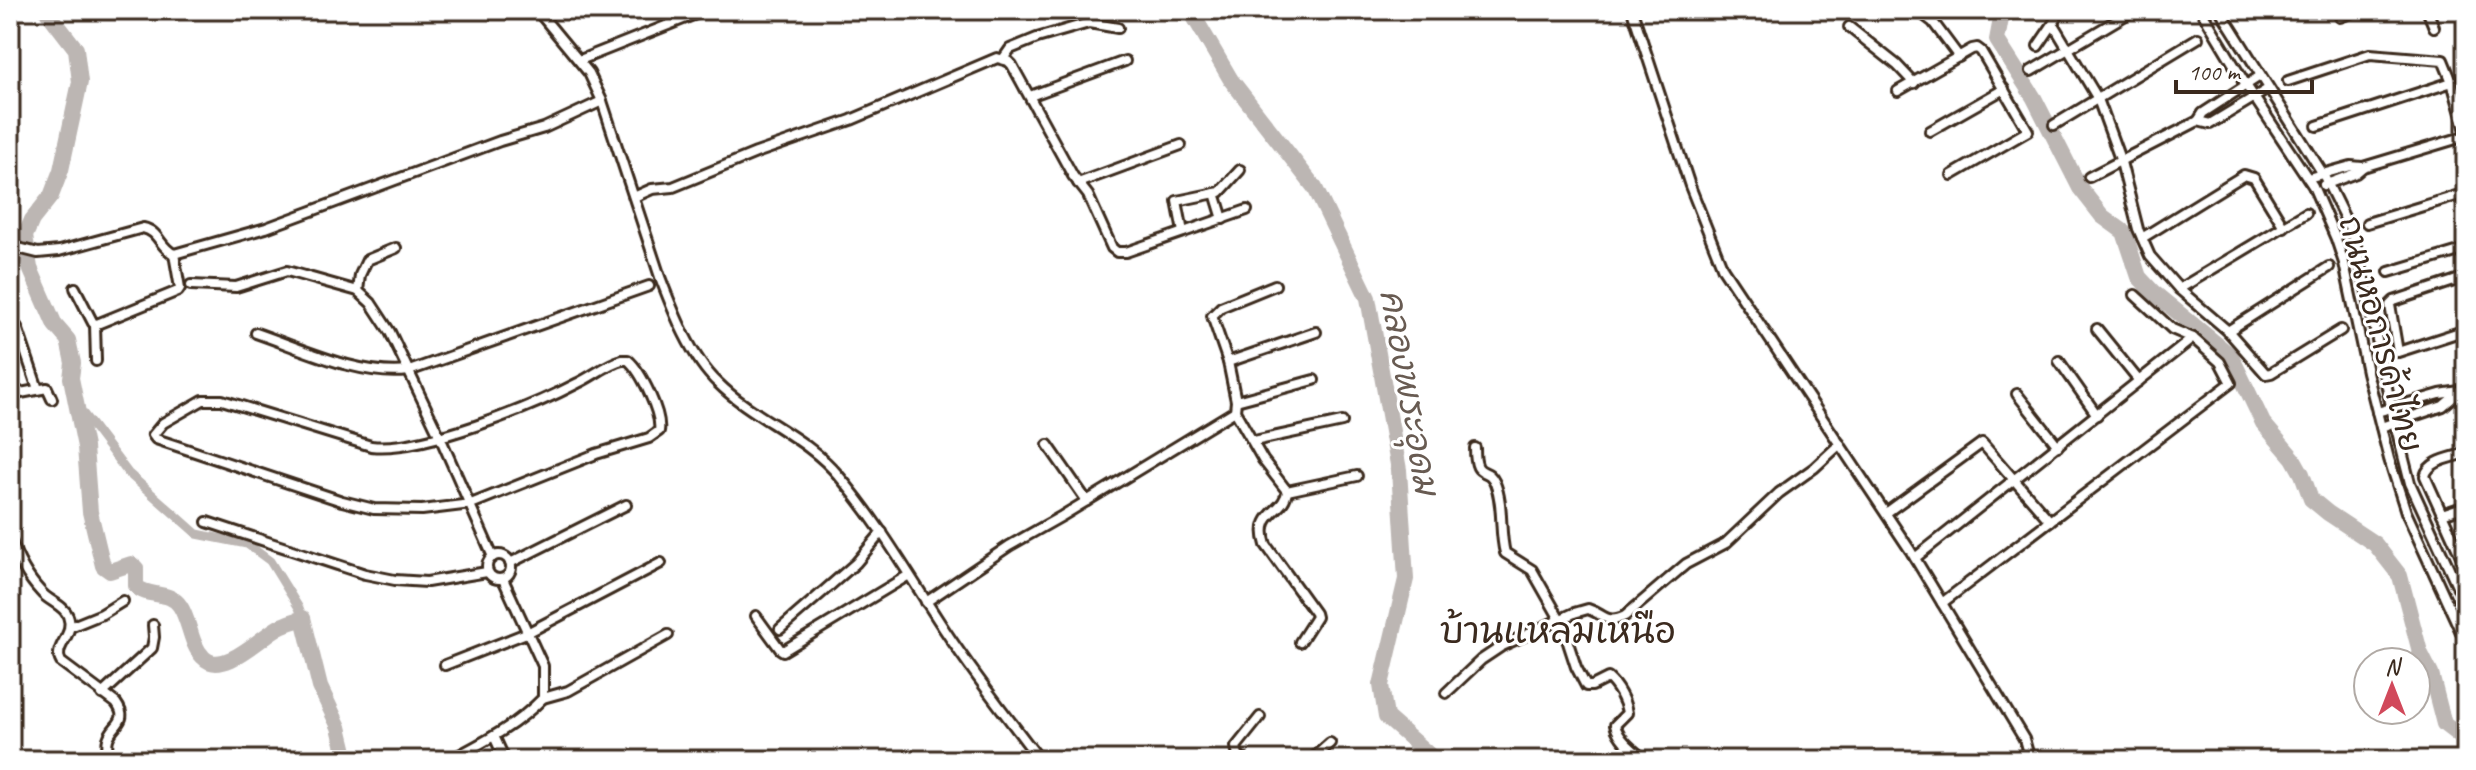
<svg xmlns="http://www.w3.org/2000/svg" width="2476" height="770" font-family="Caveat,'Playpen Sans Thai',sans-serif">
	<rect width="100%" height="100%" fill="#fff"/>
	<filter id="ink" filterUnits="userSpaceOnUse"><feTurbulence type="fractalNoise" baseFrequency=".0125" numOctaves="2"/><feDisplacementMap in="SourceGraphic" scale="16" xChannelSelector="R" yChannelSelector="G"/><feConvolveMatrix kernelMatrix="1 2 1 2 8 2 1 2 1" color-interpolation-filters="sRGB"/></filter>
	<g filter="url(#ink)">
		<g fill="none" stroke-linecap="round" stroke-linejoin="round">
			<!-- canal -->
			<polyline stroke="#bcb6b3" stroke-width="9" points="75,403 128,473 197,534 247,544 270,561 299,608 303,618"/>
			<!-- river -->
			<g stroke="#bcb6b3" stroke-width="16">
				<path d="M 46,10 L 76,49 L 80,82 L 61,170 L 51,196 L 32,220 L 25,236 L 30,268 L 55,325 L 68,340 L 73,363 L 71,378 L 85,447 L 90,512 L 103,566 L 110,571 L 131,564 L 136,568 L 136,586 C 147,598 170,590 180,606 C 190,621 190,644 203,657 C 222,678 262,636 279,627 C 286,623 295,621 303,618 L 320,687 L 339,727 L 347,760"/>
				<polyline points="1190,10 1231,80 1315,188 1368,298 1399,470 1406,579 1381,685 1386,717 1435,760"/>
				<polyline points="2010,10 2001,19 1997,40 2034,98 2080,188 2102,216 2124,232 2139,277 2153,292 2231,356 2263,423 2293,458 2302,474 2311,499 2328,513 2375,544 2400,576 2420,652 2431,674 2444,724 2466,741"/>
			</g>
			<!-- minor casing -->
			<g stroke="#3b2a1e" stroke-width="14">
				<g id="minor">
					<path d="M 537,10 L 589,73 L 602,101 L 660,277 C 673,311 691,358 718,383 C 754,419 806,436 839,476 C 880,524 911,579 946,632 C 975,676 1008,718 1040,760"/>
					<polyline points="1632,10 1690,186 1723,269 1910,550 2024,739 2030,760"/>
					<polyline points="1917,10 1933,22 1959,57"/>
					<polyline points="2061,10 2053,24 2098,99 2121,162 2138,229 2150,256 2179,289 2228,331 2266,374 2271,373 2341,330"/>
					<polyline points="2201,10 2246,85 2313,186 2336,239 2344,263 2367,372 2389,459 2406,512 2466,643"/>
					<polyline points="2220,10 2323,174 2352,233 2360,259 2393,416 2410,483 2466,605"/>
					<polyline points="2427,10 2434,27"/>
					<polyline points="2462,10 2466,22"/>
					<polyline points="2340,17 2358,10"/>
					<polyline points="1849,27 1897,65 1914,83"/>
					<polyline points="2038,46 2053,24"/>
					<polyline points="1003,59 1010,49 1037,38 1089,23 1118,28"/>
					<polyline points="580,60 706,10"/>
					<polyline points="2031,71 2134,10"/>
					<polyline points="2288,81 2370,54 2443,60 2452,82 2466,131"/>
					<polyline points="1898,91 1972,49 1977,48 1981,51 2028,131 1952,175"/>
					<polyline points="1030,96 1125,61"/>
					<polyline points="2198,121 2210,124 2268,89"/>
					<polyline points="2054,125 2198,38"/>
					<polyline points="2317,126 2452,82"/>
					<polyline points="1930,131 2004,89"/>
					<polyline points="2089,177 2198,121 2203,113 2260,76"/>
					<polyline points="2308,178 2351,166 2362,167"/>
					<polyline points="1078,183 1181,145"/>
					<polyline points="2324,185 2356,173 2363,167 2466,136"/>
					<polyline points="1215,193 1223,219"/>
					<polyline points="634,197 652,189 673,187 756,153 851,120 997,58 1008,61 1012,65 1073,176 1088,195 1112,248 1117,252 1126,252 1247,210"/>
					<polyline points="2367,223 2466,193"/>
					<polyline points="1183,232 1177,201 1220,192 1240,170"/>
					<polyline points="2142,238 2244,175 2254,178 2284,227"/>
					<path d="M 10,246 L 38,253 L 59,251 L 143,228 C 159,231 160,248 174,254 L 266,228 L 500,141 L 544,128 L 602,101"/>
					<polyline points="2389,272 2466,249"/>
					<polyline points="2466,277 2394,301 2390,305 2398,352 2466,330"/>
					<polyline points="191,285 236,287 287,271 358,291 371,303 390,332 440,437 493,557"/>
					<path d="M 1275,285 L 1221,307 L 1212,316 L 1228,362 L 1236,401 L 1235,411 L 1263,460 L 1287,491 C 1285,513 1255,511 1266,545 L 1315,613 L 1316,617 L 1300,642"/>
					<polyline points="75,288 93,323 97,324 178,291 180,288 174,254"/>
					<polyline points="2179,289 2306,213"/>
					<polyline points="358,291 360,275 367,260 396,248"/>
					<polyline points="2135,295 2172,329 2193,338"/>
					<polyline points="95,324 96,361"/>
					<polyline points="17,327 38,389"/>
					<polyline points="2097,329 2139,381"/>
					<polyline points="2228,331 2329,267"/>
					<path d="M 256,333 C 303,349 359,377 409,371 L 649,286"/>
					<path d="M 622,360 L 628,360 C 641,371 662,414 659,431 L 649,438 L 596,454 L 471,504 L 422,510 L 374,509 L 342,501 L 156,439 L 153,435 L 163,423 L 203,400 L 222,400 L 371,446 C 421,452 532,407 578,383 C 593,376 607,364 622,360 Z"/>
					<polyline points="2059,361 2097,415"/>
					<polyline points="1228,362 1316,332"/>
					<polyline points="2017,394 2058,446"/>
					<polyline points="10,395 47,388 52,399"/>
					<polyline points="1236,401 1314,380"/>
					<polyline points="2377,412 2440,394 2466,390"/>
					<polyline points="2381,427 2443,406 2458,393"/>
					<polyline points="1254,441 1342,422"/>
					<polyline points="1048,445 1087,501"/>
					<path d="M 1475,448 C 1475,482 1487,464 1495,483 C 1504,505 1499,531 1505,553 L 1532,570 L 1561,621 L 1576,667 L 1586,686 L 1592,686 L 1608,678 C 1617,686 1625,700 1627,713 L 1615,725 C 1619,740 1633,750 1645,760"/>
					<path d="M 2466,453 C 2452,458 2429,460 2425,476 L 2466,567"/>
					<polyline points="1287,491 1357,476"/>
					<polyline points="1886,513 1982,443 2050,521"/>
					<polyline points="2442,514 2466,506"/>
					<polyline points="207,522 365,574 395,580 427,582 487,572"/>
					<path d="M 10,538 C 17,558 26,576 41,592 C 48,601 64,605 68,616 C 76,636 52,646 61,662 L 116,703 C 130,722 113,723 108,739 C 106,745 108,754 109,760"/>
					<circle cx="499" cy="567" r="12"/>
					<polyline points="1915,558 2193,338 2220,362 2231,383 1942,603"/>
					<polyline points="510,563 626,505"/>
					<polyline points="926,602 1009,546 1062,516 1235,411"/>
					<polyline points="756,616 780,649 783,651 909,575"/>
					<polyline points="70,627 102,614 123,601"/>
					<polyline points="780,629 856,563 882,532"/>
					<polyline points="445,665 529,632 661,563"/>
					<path d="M 1446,693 L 1481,660 L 1502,646 L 1574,613 L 1588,609 C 1604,614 1606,625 1625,616 L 1686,564 L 1726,543 L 1779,493 L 1814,468 L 1840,444"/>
					<polyline points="102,694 152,648 154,637 153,625"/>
					<polyline points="543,698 568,691 668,635"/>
					<polyline points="494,736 505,760"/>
					<polyline points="10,750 17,760"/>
					<path d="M 450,760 C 484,742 516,726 543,698 L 543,666 L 503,579"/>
					<polyline points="1245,760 1238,755 1236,747 1260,717"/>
					<polyline points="1311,760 1330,743"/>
				</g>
			</g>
			<!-- minor -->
			<use href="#minor" stroke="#fff" stroke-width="8"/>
		</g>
	</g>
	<g text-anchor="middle" stroke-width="6" stroke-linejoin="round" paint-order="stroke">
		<!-- street labels -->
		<g font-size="32" fill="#3b2a1e" stroke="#fff">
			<text transform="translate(2381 334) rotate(75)" y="11">ถนนหอการค้าไทย</text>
		</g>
		<!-- water labels -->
		<g font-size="34" font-style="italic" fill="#685b52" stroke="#fff">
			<text transform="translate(1410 392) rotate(80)" y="12">คลองพระอุดม</text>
		</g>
		<!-- quarter labels -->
		<g font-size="36" fill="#3b2a1e" stroke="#fff">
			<text x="1558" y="643">บ้านแหลมเหนือ</text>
		</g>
	</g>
	<!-- margin -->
	<rect width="2476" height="770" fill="none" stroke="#fff" stroke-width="40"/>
	<rect x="20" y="20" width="2436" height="730" fill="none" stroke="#3b2a1e" stroke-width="3" filter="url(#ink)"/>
	<!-- north arrow -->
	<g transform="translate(2392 686)"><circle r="38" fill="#ffffff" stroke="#b1aaa5" stroke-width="2"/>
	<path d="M0-6L14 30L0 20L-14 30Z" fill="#d1495b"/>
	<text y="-12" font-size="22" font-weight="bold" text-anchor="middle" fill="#3b2a1e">N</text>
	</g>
	<!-- scale -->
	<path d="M2176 80v12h136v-12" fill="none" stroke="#3b2a1e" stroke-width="4"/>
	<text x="2188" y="80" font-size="24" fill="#3b2a1e" stroke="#ffffff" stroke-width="6" paint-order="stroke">100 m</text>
</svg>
